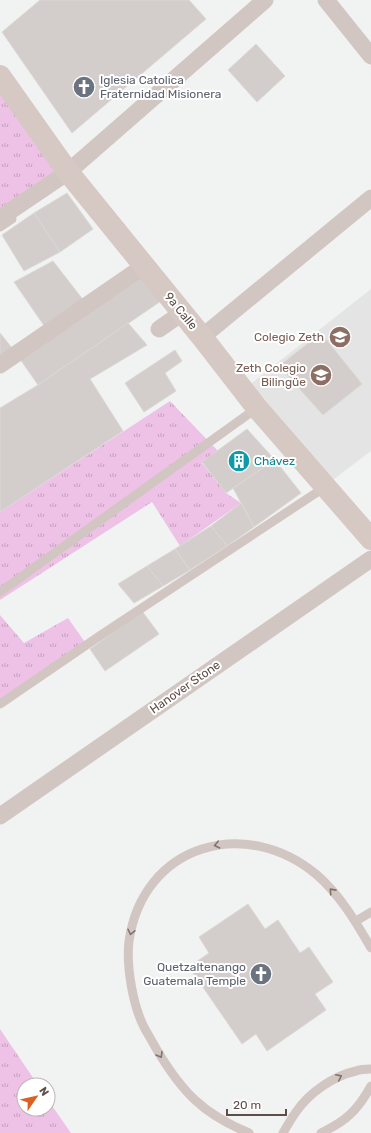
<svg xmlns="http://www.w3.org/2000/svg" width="371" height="1133" font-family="Rubik,sans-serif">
	<defs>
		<pattern id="grass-tufts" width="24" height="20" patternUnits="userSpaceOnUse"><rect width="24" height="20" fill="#eec2e7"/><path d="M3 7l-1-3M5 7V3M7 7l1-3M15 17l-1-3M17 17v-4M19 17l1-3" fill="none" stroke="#c4a0bd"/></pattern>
	</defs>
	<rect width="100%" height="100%" fill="#f1f3f3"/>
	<!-- education -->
	<polygon fill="#e3e4e3" points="371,289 371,451 330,482 248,386"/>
	<!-- grass -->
	<g fill="url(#grass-tufts)">
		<polygon points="0,90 59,171 0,211"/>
		<polygon points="170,401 218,451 202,463 226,493 241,503 180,546 152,502 0,600 0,512"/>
		<polygon points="0,615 24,643 68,618 87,645 0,704"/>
		<polygon points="0,1029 38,1085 24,1085 24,1109 48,1109 48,1100 71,1133 0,1133"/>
	</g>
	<!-- building -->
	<g fill="#d3cecb" stroke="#dcd8d5">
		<polygon points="40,0 189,0 206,19 72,133 2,32"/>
		<polygon points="256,44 285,76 257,102 228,70"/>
		<polygon points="67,193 93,229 60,252 34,213"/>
		<polygon points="34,213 60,252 24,271 2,235"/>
		<polygon points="53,261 84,301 45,327 14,282"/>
		<polygon points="140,277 161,301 38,385 20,359"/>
		<polygon points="128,323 147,345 90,379 123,431 0,512 0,408 38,385"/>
		<polygon points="0,333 12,348 0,356"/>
		<polygon points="321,333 362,384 323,415 279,366"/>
		<polygon points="175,350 182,361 165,373 176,391 144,412 125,383"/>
		<polygon points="247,429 275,460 226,493 202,462"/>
		<polygon points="275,460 301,493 254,527 233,488"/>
		<polygon points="241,503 254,527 227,546 211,526"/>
		<polygon points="211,526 227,546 190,570 175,549"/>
		<polygon points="175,549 190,570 163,586 147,566"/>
		<polygon points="147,566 163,586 134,603 118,584"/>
		<polygon points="142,611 159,634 105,671 90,649"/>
		<polygon points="248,904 265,929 278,920 300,953 309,947 333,982 315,994 326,1010 267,1051 256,1034 242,1044 189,967 209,953 199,937"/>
	</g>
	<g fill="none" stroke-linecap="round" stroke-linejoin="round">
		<!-- lane -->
		<g stroke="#d2c6c2" stroke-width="9">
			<polyline points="0,227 12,219"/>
			<polyline points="0,592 257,408"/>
			<polyline points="0,704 101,635 325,487"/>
			<polyline points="356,921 371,912"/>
			<path d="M 249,1133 C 203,1114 182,1092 157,1050 C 153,1043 149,1036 145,1029 C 133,1007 126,966 129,941 C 143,844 246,815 317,875 C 340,895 356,922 371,948"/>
			<path d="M 283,1133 C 287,1126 291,1119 296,1112 C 309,1093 333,1076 356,1071 C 361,1069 366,1069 371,1069"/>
			<path d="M 321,1133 C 346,1121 357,1111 371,1086"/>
		</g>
		<!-- street -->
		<g stroke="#d2c6c2" stroke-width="17">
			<polyline points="326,0 371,56"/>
			<polyline points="0,218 68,172 265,0"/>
			<polyline points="159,329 182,313"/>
			<polyline points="202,337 371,198"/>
			<polyline points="0,365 144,266"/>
			<polyline points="0,816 371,559"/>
		</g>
		<!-- secondary -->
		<polyline stroke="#d6c8c3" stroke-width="22" points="0,76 68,172 202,337 257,408 371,539"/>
	</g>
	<!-- one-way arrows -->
	<defs><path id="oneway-chevron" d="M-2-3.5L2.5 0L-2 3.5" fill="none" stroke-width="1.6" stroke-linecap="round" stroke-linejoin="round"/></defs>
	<g stroke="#81726d">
		<use href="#oneway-chevron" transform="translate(217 845) rotate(168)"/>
		<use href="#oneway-chevron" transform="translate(332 891) rotate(-132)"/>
		<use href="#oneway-chevron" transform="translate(131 932) rotate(103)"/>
		<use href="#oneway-chevron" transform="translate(160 1055) rotate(59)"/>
		<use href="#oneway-chevron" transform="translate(339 1077) rotate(-26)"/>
	</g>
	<!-- icons -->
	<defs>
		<g id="church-disc" transform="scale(1.15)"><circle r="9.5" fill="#6b7280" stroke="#fff"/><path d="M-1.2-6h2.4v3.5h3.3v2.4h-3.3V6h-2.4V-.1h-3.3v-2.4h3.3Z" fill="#fff"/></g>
		<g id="school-disc" transform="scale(1.15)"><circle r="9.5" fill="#8d6e63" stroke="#fff"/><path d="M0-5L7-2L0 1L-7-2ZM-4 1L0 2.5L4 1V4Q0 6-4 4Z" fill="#fff"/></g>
		<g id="building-disc" transform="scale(1.15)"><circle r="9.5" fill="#0f9aa8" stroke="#fff"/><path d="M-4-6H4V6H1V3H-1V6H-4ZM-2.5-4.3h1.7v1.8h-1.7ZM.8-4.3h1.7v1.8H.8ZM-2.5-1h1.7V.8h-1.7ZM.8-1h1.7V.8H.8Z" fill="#fff"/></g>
	</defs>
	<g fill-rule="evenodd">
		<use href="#church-disc" x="84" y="87"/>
		<use href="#school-disc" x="340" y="337"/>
		<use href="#school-disc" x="321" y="375"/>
		<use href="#building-disc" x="239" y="461"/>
		<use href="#church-disc" x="261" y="974"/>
	</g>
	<g text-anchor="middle" stroke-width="4" stroke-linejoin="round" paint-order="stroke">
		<!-- worship labels -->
		<g font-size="12" fill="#5b616d" stroke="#fff" text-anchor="start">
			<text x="100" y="84">Iglesia Catolica<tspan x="100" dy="14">Fraternidad Misionera</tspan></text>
			<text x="246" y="971" text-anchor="end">Quetzaltenango<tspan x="246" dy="14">Guatemala Temple</tspan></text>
		</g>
		<!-- street labels -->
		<g font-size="12" fill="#5e4e49" stroke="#fff">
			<text transform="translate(181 311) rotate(51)" y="4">9a Calle</text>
			<text transform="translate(185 687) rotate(-35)" y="4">Hanover Stone</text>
		</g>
		<!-- education labels -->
		<g font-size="12" fill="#785e54" stroke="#fff" text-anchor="end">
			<text x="324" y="341">Colegio Zeth</text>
			<text x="306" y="372">Zeth Colegio<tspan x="306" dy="14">Bilingüe</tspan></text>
		</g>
		<!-- culture labels -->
		<g font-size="12" fill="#0d838f" stroke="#fff" text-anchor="start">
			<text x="254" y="465">Chávez</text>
		</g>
	</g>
	<!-- north arrow -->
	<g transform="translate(36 1097) rotate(56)"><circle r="19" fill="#ffffff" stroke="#bfb8b6"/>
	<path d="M0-3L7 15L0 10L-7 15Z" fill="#dd5f21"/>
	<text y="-6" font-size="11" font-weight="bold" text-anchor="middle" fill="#5e4e49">N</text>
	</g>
	<!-- scale -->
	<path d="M227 1109v6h59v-6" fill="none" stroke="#5e4e49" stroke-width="2"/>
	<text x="233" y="1109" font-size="12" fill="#5e4e49" stroke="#ffffff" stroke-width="3" paint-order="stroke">20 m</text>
</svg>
